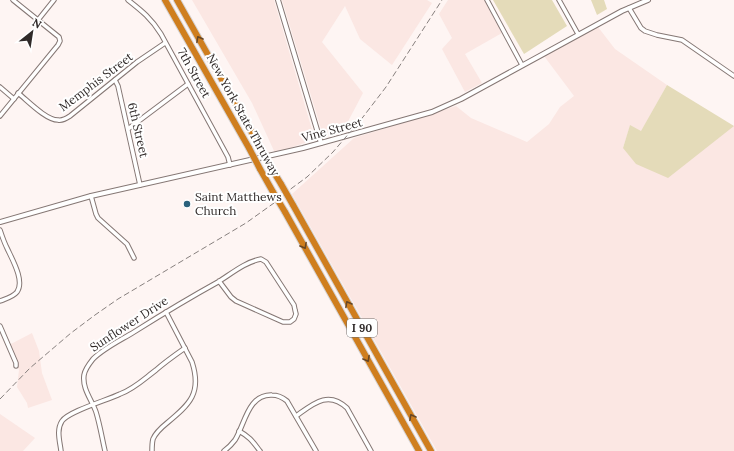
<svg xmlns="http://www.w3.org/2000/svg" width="734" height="451" font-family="Lora,serif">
	<rect width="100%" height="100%" fill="#fef5f3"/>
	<!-- built -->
	<g fill="#fbe7e3">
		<polygon points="192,0 274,0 313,133 310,141 275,153 252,103"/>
		<polygon points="282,0 427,0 432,3 392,65 360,39 345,6 322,42 363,93 344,129 327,135 322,132"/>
		<polygon points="448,0 484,0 502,33 465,54 482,83 465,92 442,49 452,38 439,14"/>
		<polygon points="598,27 615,49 667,85 641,132 630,126 623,148 734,126 734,451 437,451 292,194 354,138 456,106 471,118 527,142 549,124 560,107 574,96 544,56"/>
		<polygon points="32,333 39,351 42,373 52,400 28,408 27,403 17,387 19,370 9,345"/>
		<polygon points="0,414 35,438 23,451 0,451"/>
	</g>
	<!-- green -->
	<g fill="#e4dbb9">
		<polygon points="493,0 552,0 567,26 524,54"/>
		<polygon points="591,0 604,0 607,9 597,15"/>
		<polygon points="667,85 734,126 668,178 636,164 623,148 630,125 641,131"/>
	</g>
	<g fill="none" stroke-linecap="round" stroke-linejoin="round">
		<!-- minor casing -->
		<g stroke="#857774" stroke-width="5.5">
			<g id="minor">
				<path d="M 128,0 C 142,11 151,18 161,34 L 228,157 L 230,165"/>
				<polyline points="487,0 522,65"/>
				<polyline points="559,0 578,34"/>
				<polyline points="629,8 641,28 645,31 657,35 682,40 734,76"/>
				<polyline points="38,20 54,0"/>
				<polyline points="115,80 118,86 140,185"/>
				<polyline points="0,87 14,99"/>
				<path d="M 18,93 C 28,101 46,120 58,120 C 63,121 67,118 70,116 L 137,62 L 165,43"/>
				<polyline points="0,116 58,45 60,41 59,37 13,0"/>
				<polyline points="128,129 188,84"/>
				<polyline points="91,196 96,214 98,218 127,244 134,258"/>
				<path d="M 0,230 C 2,236 4,242 7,248 C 12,259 25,281 17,292 C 13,297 5,299 0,301"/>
				<polyline points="0,326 16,363 16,366"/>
				<path d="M 296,416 C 313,404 328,390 347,408 L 371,451"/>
				<path d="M 239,431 C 250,437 253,442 260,451"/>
				<path d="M 61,451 C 60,442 56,430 62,421 C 69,411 108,400 120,394 C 134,389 144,379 156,370 C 165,362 175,355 185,348"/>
				<path d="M 105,451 C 102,438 100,425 96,412 C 92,400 82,389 84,375 C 85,369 89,364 93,359 C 104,348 121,340 134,332 C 161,315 189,298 218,282 C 231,274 245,262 261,259 L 266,262 L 294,305 L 295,310 L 296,314 L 294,319 L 290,322 L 283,322 L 236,301 L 231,297 L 219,281"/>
				<path d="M 152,451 C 152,447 152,443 153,439 C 156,432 162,427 167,423 C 190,404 202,393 192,362 L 166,312"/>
				<path d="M 224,451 C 228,448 232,444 235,440 C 245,424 248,394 272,395 C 278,395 282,397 287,401 L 316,451"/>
			</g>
		</g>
		<!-- tertiary casing -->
		<g stroke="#857774" stroke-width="6">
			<g id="tertiary">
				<polyline points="278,0 321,143"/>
				<polyline points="0,222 91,196 303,148 432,112 461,99 622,11 648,0"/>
			</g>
		</g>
		<!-- motorway casing -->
		<g stroke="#d6d4d4" stroke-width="8">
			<g id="motorway">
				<polyline points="165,0 249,148"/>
				<polyline points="177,0 260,147"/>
				<polyline points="270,166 281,184"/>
				<polyline points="260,169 273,192"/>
				<polyline points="293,205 431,451"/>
				<polyline points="285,212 419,451"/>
			</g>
		</g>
		<!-- minor -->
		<use href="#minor" stroke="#fff" stroke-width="3.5"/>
		<!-- tertiary -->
		<use href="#tertiary" stroke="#fff" stroke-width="4"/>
		<!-- motorway -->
		<use href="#motorway" stroke="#cf7e1e" stroke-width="6"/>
		<!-- rail -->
		<polyline stroke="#87807e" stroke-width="1" stroke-dasharray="6 3" stroke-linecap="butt" points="0,399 30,368 71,333 95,315 118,299 246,223 274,203 292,188 307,177 333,152 363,117 386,87 442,0"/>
		<!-- motorway-bridge casing -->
		<g stroke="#d6d4d4" stroke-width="8" stroke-linecap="butt">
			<g id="motorway-bridge">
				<polyline points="260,147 270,166"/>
				<polyline points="249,148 260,169"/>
				<polyline points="281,184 293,205"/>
				<polyline points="273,192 285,212"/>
			</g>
		</g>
		<!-- motorway-bridge -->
		<use href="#motorway-bridge" stroke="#cf7e1e" stroke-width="6"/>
	</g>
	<!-- one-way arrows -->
	<defs><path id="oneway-chevron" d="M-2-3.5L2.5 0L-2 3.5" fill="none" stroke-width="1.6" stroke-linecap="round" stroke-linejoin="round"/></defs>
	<g stroke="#684725">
		<use href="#oneway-chevron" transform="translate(199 39) rotate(-119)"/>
		<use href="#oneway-chevron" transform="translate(304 246) rotate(61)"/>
		<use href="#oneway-chevron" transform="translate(348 304) rotate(-119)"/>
		<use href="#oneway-chevron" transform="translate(367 359) rotate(61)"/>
		<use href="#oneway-chevron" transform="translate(412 417) rotate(-119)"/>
	</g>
	<!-- markers -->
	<circle fill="#2b617c" stroke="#fff" stroke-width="1.5" cx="187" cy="204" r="4"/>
	<g text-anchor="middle" stroke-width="4" stroke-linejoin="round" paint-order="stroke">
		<!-- shield labels -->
		<rect fill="#fff" stroke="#6e6a69" stroke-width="1" x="347" y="319" width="30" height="18" rx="3"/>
		<g font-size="11" font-weight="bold" fill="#302a29">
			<text x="362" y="332">I 90</text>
		</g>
		<!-- street labels -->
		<g font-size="12" fill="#302a29" stroke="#fff">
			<text transform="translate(194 73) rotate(61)" y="4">7th Street</text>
			<text transform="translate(96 82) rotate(-37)" y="4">Memphis Street</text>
			<text transform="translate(243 115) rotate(61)" y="4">New York State Thruway</text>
			<text transform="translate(138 130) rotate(77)" y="4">6th Street</text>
			<text transform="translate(332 130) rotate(-15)" y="4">Vine Street</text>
			<text transform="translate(129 324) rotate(-33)" y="4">Sunflower Drive</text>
		</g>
		<!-- poi labels -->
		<g font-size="12" fill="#302a29" stroke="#fff" text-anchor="start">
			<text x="195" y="201">Saint Matthews<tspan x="195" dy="14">Church</tspan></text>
		</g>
	</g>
	<!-- north arrow -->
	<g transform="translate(32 32) rotate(30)" stroke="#ffffff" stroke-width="3" paint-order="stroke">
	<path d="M0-3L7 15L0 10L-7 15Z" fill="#302a29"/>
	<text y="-6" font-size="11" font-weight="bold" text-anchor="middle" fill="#302a29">N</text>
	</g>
</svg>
